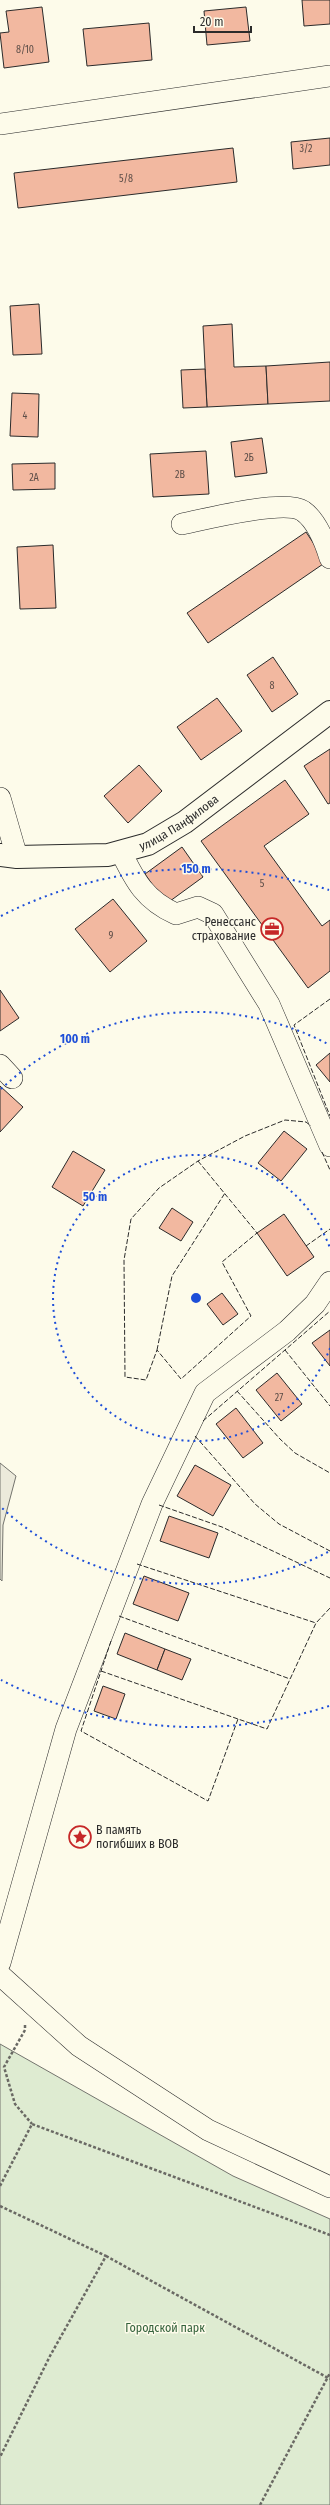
<svg xmlns="http://www.w3.org/2000/svg" width="330" height="2505" font-family="'Fira Sans Condensed',sans-serif">
	<rect width="100%" height="100%" fill="#fdfbea"/>
	<!-- green -->
	<polygon fill="#deebd1" stroke="#74746e" points="0,2044 233,2176 330,2219 330,2505 0,2505"/>
	<!-- parking -->
	<polygon fill="#eceadb" stroke="#74746e" points="0,1463 16,1476 3,1525 2,1581 0,1579"/>
	<!-- building -->
	<g fill="#f2b8a0" stroke="#2b2b2b">
		<polygon points="302,0 330,0 330,24 304,26"/>
		<polygon points="42,7 49,62 4,68 0,33 9,32 6,11"/>
		<polygon points="246,7 250,41 207,45 204,11"/>
		<polygon points="149,23 152,60 87,66 83,29"/>
		<polygon points="330,138 330,165 293,169 291,142"/>
		<polygon points="233,148 237,182 18,208 14,173"/>
		<polygon points="39,304 42,354 13,355 10,306"/>
		<polygon points="232,324 234,367 266,366 268,404 207,407 203,326"/>
		<polygon points="330,362 330,401 268,404 266,366"/>
		<polygon points="205,369 207,407 183,408 181,370"/>
		<polygon points="12,393 39,394 38,437 10,436"/>
		<polygon points="262,438 267,473 235,477 231,442"/>
		<polygon points="206,451 209,494 153,497 150,454"/>
		<polygon points="55,463 55,489 13,490 12,464"/>
		<polygon points="306,532 326,562 208,643 187,613"/>
		<polygon points="53,545 56,608 20,609 17,547"/>
		<polygon points="273,657 298,694 272,712 247,675"/>
		<polygon points="217,698 242,731 201,760 177,727"/>
		<polygon points="330,749 330,803 328,804 304,766"/>
		<polygon points="139,765 162,791 128,823 104,796"/>
		<polygon points="285,780 309,814 264,846 322,926 330,920 330,971 308,988 201,841"/>
		<polygon points="182,847 203,877 166,904 145,874"/>
		<polygon points="113,899 147,941 110,972 75,929"/>
		<polygon points="0,990 19,1018 0,1031"/>
		<polygon points="330,1053 330,1082 316,1065"/>
		<polygon points="0,1086 23,1107 0,1132"/>
		<polygon points="284,1131 307,1149 281,1181 258,1163"/>
		<polygon points="73,1151 105,1170 83,1206 52,1187"/>
		<polygon points="172,1208 193,1222 181,1241 159,1228"/>
		<polygon points="284,1214 314,1257 287,1276 257,1233"/>
		<polygon points="222,1293 238,1314 223,1325 207,1304"/>
		<polygon points="330,1330 330,1366 312,1343"/>
		<polygon points="277,1373 302,1404 281,1421 256,1390"/>
		<polygon points="236,1408 263,1443 243,1458 216,1424"/>
		<polygon points="195,1465 231,1485 213,1516 177,1496"/>
		<polygon points="169,1516 218,1533 209,1558 160,1541"/>
		<polygon points="144,1576 189,1593 178,1621 133,1604"/>
		<polygon points="125,1633 165,1649 157,1670 117,1654"/>
		<polygon points="165,1649 191,1659 182,1680 157,1670"/>
		<polygon points="103,1686 125,1694 116,1719 94,1711"/>
	</g>
	<g fill="none" stroke-linecap="round" stroke-linejoin="round">
		<!-- minor casing -->
		<g stroke="#2b2b2b" stroke-width="22">
			<g id="minor">
				<polyline points="0,124 330,76"/>
				<path d="M 182,524 C 206,519 284,499 303,511 C 317,521 325,542 330,558"/>
				<polyline points="0,798 17,857"/>
				<path d="M 121,852 C 135,881 145,900 176,914 L 198,907 L 213,914 L 269,1004 L 330,1146"/>
				<polyline points="0,1065 12,1078"/>
				<polyline points="0,1963 66,1729 152,1504 205,1393 287,1331 315,1304 330,1282"/>
				<polyline points="0,1975 79,2046 208,2130 330,2187"/>
			</g>
		</g>
		<!-- major casing -->
		<g stroke="#2b2b2b" stroke-width="24">
			<g id="major">
				<path id="s1" d="M 0,855 L 17,857 L 108,855 L 148,844 L 185,822 L 330,712"/>
			</g>
		</g>
		<!-- path -->
		<g stroke="#6a6964" stroke-width="2.5" stroke-dasharray="3 2" stroke-linecap="butt">
			<polyline points="25,2025 25,2030 4,2067 15,2104 32,2124"/>
			<polyline points="0,2186 32,2124 330,2235"/>
			<polyline points="0,2206 106,2256 50,2356 0,2457"/>
			<polyline points="106,2256 330,2379"/>
			<polyline points="260,2505 330,2373"/>
		</g>
		<!-- minor -->
		<use href="#minor" stroke="#fdfbea" stroke-width="21"/>
		<!-- major -->
		<use href="#major" stroke="#fdfbea" stroke-width="22"/>
		<!-- fence -->
		<g stroke="#2b2b2b" stroke-width="1" stroke-dasharray="5 2" stroke-linecap="butt">
			<polyline points="330,999 294,1025 330,1116"/>
			<polyline points="322,1152 330,1170"/>
			<polyline points="198,1161 257,1233 222,1262 251,1316 181,1379 157,1350 146,1380 125,1377 124,1260 131,1219 159,1188 198,1161 245,1136 285,1120 306,1122 311,1126"/>
			<polyline points="306,1246 330,1229"/>
			<polyline points="157,1350 172,1276 225,1193"/>
			<polyline points="285,1350 330,1406"/>
			<polyline points="237,1391 280,1439 295,1453 330,1473"/>
			<polyline points="203,1421 330,1311"/>
			<polyline points="195,1436 255,1504 279,1524 330,1551"/>
			<polyline points="159,1505 222,1527 330,1578"/>
			<polyline points="137,1564 316,1623"/>
			<polyline points="119,1616 290,1679"/>
			<polyline points="111,1641 81,1731 208,1801 238,1719 267,1729 316,1623 330,1608"/>
			<polyline points="101,1671 238,1719"/>
		</g>
	</g>
	<!-- distance rings -->
	<g fill="none" stroke="#1d4ed8" stroke-width="2" stroke-dasharray="2 4">
		<path d="M330 1348A143 143 0 1 1 330 1248"/>
		<path d="M328 1552A286 286 0 0 1 1 1507M1 1089A286 286 0 0 1 328 1044"/>
		<path d="M329 1706A429 429 0 0 1 1 1680M1 916A429 429 0 0 1 329 890"/>
	</g>
	<!-- icons -->
	<defs>
		<g id="office-ring" transform="scale(1.15)"><circle r="9.5" fill="#fdfbea" stroke="#c62828" stroke-width="1.5"/><path d="M-6-3h4V-5.5h4V-3h4V5H-6ZM-1-4.5V-3h2v-1.5ZM-6 0V1H6V0Z" fill="#c62828"/></g>
		<g id="sight-ring" transform="scale(1.15)"><circle r="9.5" fill="#fdfbea" stroke="#c62828" stroke-width="1.5"/><path d="M0-6L1.8-2.2L6-1.7L2.9 1.2L3.7 5.4L0 3.3L-3.7 5.4L-2.9 1.2L-6-1.7L-1.8-2.2Z" fill="#c62828"/></g>
	</defs>
	<g fill-rule="evenodd">
		<use href="#office-ring" x="272" y="929"/>
		<use href="#sight-ring" x="80" y="1837"/>
	</g>
	<g text-anchor="middle" stroke-width="3" stroke-linejoin="round" paint-order="stroke">
		<!-- number labels -->
		<g font-size="10" fill="#5d4e48">
			<text x="25" y="53">8/10</text>
			<text x="306" y="152">3/2</text>
			<text x="126" y="182">5/8</text>
			<text x="25" y="419">4</text>
			<text x="249" y="461">2Б</text>
			<text x="180" y="478">2В</text>
			<text x="34" y="481">2А</text>
			<text x="272" y="689">8</text>
			<text x="262" y="887">5</text>
			<text x="111" y="939">9</text>
			<text x="279" y="1401">27</text>
		</g>
		<!-- street labels -->
		<g font-size="12" fill="#2b2b2b" stroke="#fdfbea">
			<text dy="4" stroke="none"><textPath href="#s1" startOffset="187">улица Панфилова</textPath></text>
		</g>
		<!-- poi labels -->
		<g font-size="12" fill="#2b2b2b" stroke="#fdfbea" text-anchor="end">
			<text x="256" y="926">Ренессанс<tspan x="256" dy="14">страхование</tspan></text>
			<text x="96" y="1834" text-anchor="start">В память<tspan x="96" dy="14">погибших в ВОВ</tspan></text>
		</g>
		<!-- park labels -->
		<g font-size="12" fill="#34623c" stroke="#fdfbea">
			<text x="165" y="2332">Городской парк</text>
		</g>
	</g>
	<circle cx="196" cy="1298" r="6" fill="#1d4ed8" stroke="#fdfbea" stroke-width="2"/>
	<g font-size="12" text-anchor="middle" font-weight="bold" fill="#1d4ed8" stroke="#fdfbea" stroke-width="3" stroke-linejoin="round" paint-order="stroke">
		<text x="196" y="873">150 m</text>
		<text x="75" y="1043">100 m</text>
		<text x="95" y="1201">50 m</text>
	</g>
	<!-- scale -->
	<path d="M194 26v6h57v-6" fill="none" stroke="#2b2b2b" stroke-width="2"/>
	<text x="200" y="26" font-size="12" fill="#2b2b2b" stroke="#fdfbea" stroke-width="3" paint-order="stroke">20 m</text>
</svg>
